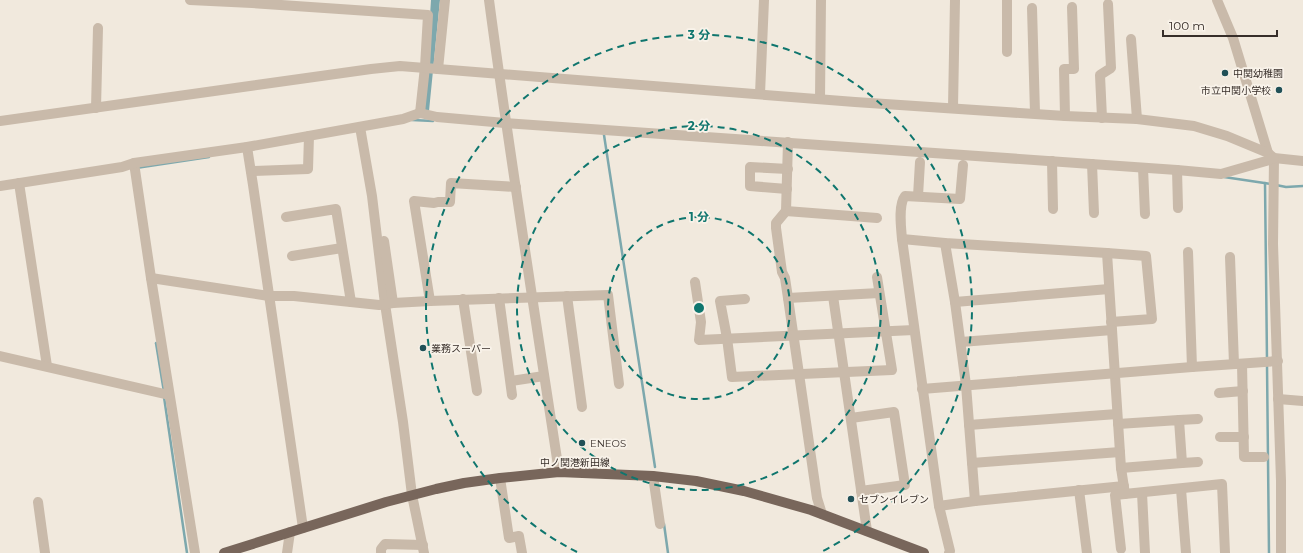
<svg xmlns="http://www.w3.org/2000/svg" width="1303" height="553" font-family="Montserrat,'Noto Sans JP',sans-serif">
	<rect width="100%" height="100%" fill="#f1e9dd"/>
	<!-- water -->
	<polygon fill="#7da8ad" points="431,0 440,0 429,111 421,111 427,63"/>
	<g fill="none" stroke-linecap="round" stroke-linejoin="round">
		<!-- stream -->
		<g stroke="#7da8ad" stroke-width="2.5">
			<polyline points="412,120 433,121"/>
			<polyline points="604,135 655,467"/>
			<polyline points="136,168 209,157"/>
			<polyline points="1224,177 1271,184"/>
			<polyline points="1265,183 1267,360"/>
			<polyline points="1276,185 1286,187 1303,186"/>
			<polyline points="156,343 164,392"/>
			<polyline points="1267,365 1269,553"/>
			<polyline points="164,397 187,553"/>
			<polyline points="664,524 668,553"/>
		</g>
		<!-- minor -->
		<g stroke="#c9baaa" stroke-width="10">
			<polyline points="190,0 252,3 428,15 425,67 420,113"/>
			<path d="M 489,0 C 510,158 535,315 559,472"/>
			<polyline points="1007,0 1007,52"/>
			<polyline points="1217,0 1233,38 1268,153"/>
			<polyline points="1032,8 1035,113"/>
			<polyline points="1131,39 1137,119"/>
			<polyline points="438,69 445,0"/>
			<polyline points="760,94 764,0"/>
			<polyline points="820,99 821,0"/>
			<polyline points="953,107 955,0"/>
			<polyline points="96,108 98,28"/>
			<polyline points="1065,116 1064,69 1074,69 1072,7"/>
			<polyline points="1102,118 1100,75 1111,68 1108,4"/>
			<polyline points="0,121 371,69 400,66 855,102 1065,116 1137,119 1194,126 1227,136 1268,153 1274,158 1303,161"/>
			<polyline points="360,127 372,196 385,304 403,422 412,495 424,553"/>
			<polyline points="788,142 786,211 776,223 776,228 782,272 785,278 788,298 817,498 822,514"/>
			<polyline points="247,147 253,185 303,528"/>
			<polyline points="1274,158 1273,244 1281,481 1281,553"/>
			<polyline points="1052,161 1053,209"/>
			<polyline points="134,163 151,278 195,553"/>
			<polyline points="1092,164 1094,213"/>
			<polyline points="1143,168 1145,214"/>
			<polyline points="1177,170 1178,208"/>
			<polyline points="251,171 308,169 309,136"/>
			<polyline points="19,183 47,366"/>
			<polyline points="0,186 122,167 134,163 247,147 403,119 420,113 437,117 505,123 1177,170 1221,174 1266,161 1274,158"/>
			<polyline points="787,189 750,186 750,167 788,169"/>
			<polyline points="918,196 920,162"/>
			<polyline points="786,211 877,218"/>
			<polyline points="286,217 336,209 351,302"/>
			<polyline points="902,239 945,243 1107,253 1121,468 1125,494"/>
			<polyline points="384,241 393,303"/>
			<polyline points="945,243 955,302 966,385 975,501"/>
			<polyline points="1188,252 1192,367"/>
			<polyline points="1107,253 1146,256 1152,319 1111,322"/>
			<polyline points="292,256 342,248"/>
			<polyline points="1230,257 1234,364"/>
			<polyline points="151,278 269,296 294,296 379,305 393,303 430,301 608,295 619,384"/>
			<polyline points="695,282 701,322 699,340 914,330"/>
			<polyline points="567,296 582,407"/>
			<polyline points="833,296 867,531"/>
			<polyline points="499,298 512,395"/>
			<polyline points="788,298 879,293"/>
			<polyline points="463,299 477,391"/>
			<polyline points="745,299 720,301 727,338 732,377 892,370 877,277"/>
			<polyline points="430,301 414,201 434,203 438,202 450,202 451,183 516,187"/>
			<polyline points="955,302 1109,289"/>
			<polyline points="961,342 1112,330"/>
			<polyline points="0,356 169,395"/>
			<polyline points="1242,364 1244,457 1264,457"/>
			<polyline points="511,381 544,376"/>
			<polyline points="922,389 1192,367 1278,361"/>
			<polyline points="1219,393 1243,391"/>
			<polyline points="1278,399 1303,401"/>
			<polyline points="851,418 894,412 905,485 861,491"/>
			<polyline points="1179,420 1198,419"/>
			<polyline points="1118,424 1179,420 1182,463 1121,468"/>
			<polyline points="969,425 1117,414"/>
			<polyline points="1220,437 1244,437"/>
			<polyline points="972,463 1120,452"/>
			<polyline points="1182,463 1198,462"/>
			<polyline points="653,476 660,524"/>
			<polyline points="500,478 509,538 519,536 522,553"/>
			<polyline points="1181,489 1186,553"/>
			<polyline points="1079,490 1087,553"/>
			<polyline points="1142,493 1145,553"/>
			<polyline points="38,502 45,553"/>
			<polyline points="939,506 975,501 1124,486"/>
			<polyline points="1121,549 1115,495 1222,484 1225,553"/>
			<polyline points="287,553 290,532"/>
			<polyline points="381,553 381,549 385,544 423,545"/>
			<path d="M 949,553 L 950,551 L 939,506 L 902,239 C 901,227 898,205 905,196 L 960,199 L 963,165"/>
		</g>
		<!-- major -->
		<polyline stroke="#78665b" stroke-width="10" points="224,553 386,502 436,489 464,483 500,478 559,472 653,476 696,481 744,491 811,510 924,553"/>
	</g>
	<!-- distance rings -->
	<g fill="none" stroke="#0f766e" stroke-width="2" stroke-dasharray="7 5">
		<circle cx="699" cy="308" r="91"/>
		<circle cx="699" cy="308" r="182"/>
		<path d="M577 552A273 273 0 1 1 821 552"/>
	</g>
	<!-- markers -->
	<g fill="#205057" stroke="#f9f3ea" stroke-width="1.5">
		<circle cx="1225" cy="73" r="4"/>
		<circle cx="1279" cy="90" r="4"/>
		<circle cx="423" cy="348" r="4"/>
		<circle cx="582" cy="443" r="4"/>
		<circle cx="851" cy="499" r="4"/>
	</g>
	<g text-anchor="middle" stroke-width="3.5" stroke-linejoin="round" paint-order="stroke">
		<!-- poi labels -->
		<g font-size="10" fill="#372e29" stroke="#f9f3ea" text-anchor="start">
			<text x="1233" y="77">中関幼稚園</text>
			<text x="1271" y="94" text-anchor="end">市立中関小学校</text>
			<text x="431" y="352">業務スーパー</text>
			<text x="590" y="447">ENEOS</text>
			<text x="859" y="503">セブンイレブン</text>
		</g>
		<!-- street labels -->
		<g font-size="10" fill="#372e29" stroke="#f9f3ea">
			<text x="575" y="466">中ノ関港新田線</text>
		</g>
	</g>
	<circle cx="699" cy="308" r="6" fill="#0f766e" stroke="#f9f3ea" stroke-width="2"/>
	<g font-size="12" text-anchor="middle" font-weight="bold" fill="#0f766e" stroke="#f9f3ea" stroke-width="3.5" stroke-linejoin="round" paint-order="stroke">
		<text x="699" y="39">3 分</text>
		<text x="699" y="130">2 分</text>
		<text x="699" y="221">1 分</text>
	</g>
	<!-- scale -->
	<path d="M1163 30v6h114v-6" fill="none" stroke="#372e29" stroke-width="2"/>
	<text x="1169" y="30" font-size="12" fill="#372e29" stroke="#f9f3ea" stroke-width="3" paint-order="stroke">100 m</text>
</svg>
